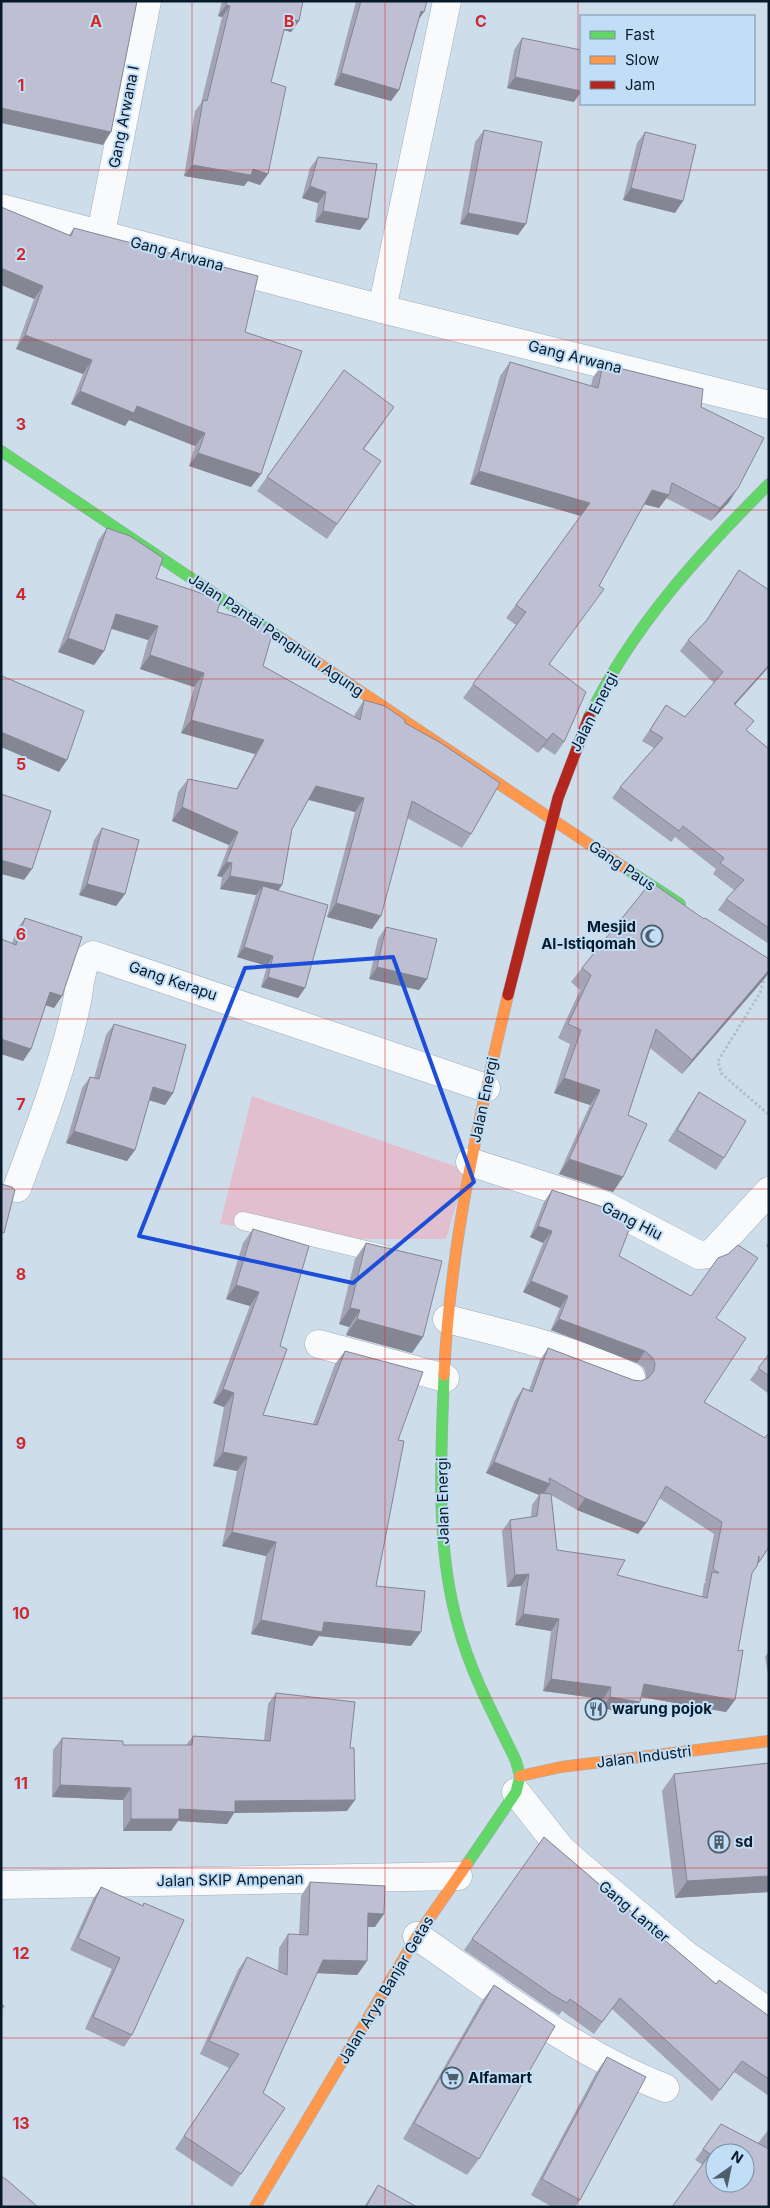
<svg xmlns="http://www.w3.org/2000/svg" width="770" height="2208" font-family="Inter,sans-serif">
	<rect width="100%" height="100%" fill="#ceddea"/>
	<!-- green -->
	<polygon fill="#e1bfce" points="252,1096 466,1170 446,1239 335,1239 220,1224"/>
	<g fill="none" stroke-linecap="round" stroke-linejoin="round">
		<!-- lane casing -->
		<g stroke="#9faebb" stroke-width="19">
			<polyline id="lane" points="243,1221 383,1254"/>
		</g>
		<!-- street casing -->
		<g stroke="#9faebb" stroke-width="29">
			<g id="street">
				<polyline points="1,208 382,309 769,405"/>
				<polyline points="101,233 147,1"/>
				<polyline points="382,309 447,1"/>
				<polyline points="470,1162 604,1205 699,1255 710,1254 716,1249 769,1191"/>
				<path d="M 17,1188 C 40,1127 64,1064 77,1001 C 80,987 80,962 93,955 L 486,1088"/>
				<path d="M 447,1319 C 510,1335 572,1349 631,1377"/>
				<polyline points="319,1344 445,1378"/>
				<polyline points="516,1792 561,1849 579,1865 686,1955 769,2012"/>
				<polyline points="1,1885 458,1876"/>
				<path d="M 417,1936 C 497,1991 574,2053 665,2088"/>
			</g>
		</g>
		<!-- fast casing -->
		<g stroke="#9faebb" stroke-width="12">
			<g id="fast">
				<polyline points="1,451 282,639"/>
				<path d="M 589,717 C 631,628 700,553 769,484"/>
				<polyline points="625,868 680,904"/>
				<path d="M 444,1375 C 441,1459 435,1547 459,1629 C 472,1676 495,1717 516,1761 L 520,1776 L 516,1792 L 467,1864"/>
			</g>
		</g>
		<!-- slow casing -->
		<g stroke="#9faebb" stroke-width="12">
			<g id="slow">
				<polyline points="282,639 625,868"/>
				<path d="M 444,1375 C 450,1246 478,1121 508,995"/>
				<polyline points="520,1776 561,1767 769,1741"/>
				<polyline points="255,2207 417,1936 467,1864"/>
			</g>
		</g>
		<!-- jam casing -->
		<g stroke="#9faebb" stroke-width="12">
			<polyline id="jam" points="508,995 558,798 589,717"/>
		</g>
		<!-- path -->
		<polyline stroke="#b8bec4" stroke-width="3" stroke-dasharray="2.5 2.5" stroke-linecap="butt" points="765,976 760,993 718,1061 721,1073 769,1115"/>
		<!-- lane -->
		<use href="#lane" stroke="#f8fafc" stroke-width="18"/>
		<!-- street -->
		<use href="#street" stroke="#f8fafc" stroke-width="28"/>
		<!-- fast -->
		<use href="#fast" stroke="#63d668" stroke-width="11"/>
		<!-- slow -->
		<use href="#slow" stroke="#ff974d" stroke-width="11"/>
		<!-- jam -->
		<use href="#jam" stroke="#b3261e" stroke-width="11"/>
	</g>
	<!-- wall -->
	<g fill="#a3a4b5" fill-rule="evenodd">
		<polygon points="222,1 303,1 299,21 291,32 284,30 271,82 268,174 260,185 248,181 244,186 184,176 195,111 201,103 222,17 218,16"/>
		<polygon points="356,1 427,1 419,19 399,90 391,101 334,85"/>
		<polygon points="522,38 574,102 507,88 514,50"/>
		<polygon points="484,130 518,235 460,224 475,142"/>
		<polygon points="645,132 675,213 623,200 637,143"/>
		<polygon points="318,157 360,230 315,222 318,203 302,198 310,168"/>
		<polygon points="74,228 245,332 261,474 251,487 189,466 195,446 129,420 125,426 71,404 83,374 16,349 34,299 69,235"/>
		<polygon points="510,362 591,386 593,377 603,364 701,407 729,502 711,521 666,498 659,508 644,504 549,665 564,742 555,755 543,747 538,753 463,698 516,625 506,618 581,516 470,484 500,376"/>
		<polygon points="344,370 384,422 364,449 381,461 327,539 257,491"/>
		<polygon points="107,528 156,578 217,612 263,666 354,717 355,714 364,700 405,723 471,834 462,848 407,818 372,929 327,917 355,812 308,800 292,829 282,885 278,891 305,988 298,998 261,987 267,966 237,957 256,895 220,889 222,877 217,876 229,845 172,821 178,792 188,779 236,789 255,754 181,733 194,687 140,669 148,640 111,629 104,651 94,665 58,652 98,541"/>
		<polygon points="739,570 735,705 747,731 769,749 769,944 718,910 726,899 734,890 713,874 716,869 675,837 671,842 612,798 620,787 654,748 642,741 666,705 685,717 714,683 680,651 688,640 705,622"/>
		<polygon points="102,828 125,894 116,906 79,895 94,840"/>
		<polygon points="25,918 62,996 54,1008 46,1005 31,1049 23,1061 1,1054 1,939 12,943 17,929"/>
		<polygon points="704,919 769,959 769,972 765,978 682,1074 650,1048 628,1115 623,1177 613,1192 559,1174 590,1105 554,1093 570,1044 558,1038 580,990 571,982 582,968"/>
		<polygon points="386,927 427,979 419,990 369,979 378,939"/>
		<polygon points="114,1024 173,1093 165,1105 149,1100 135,1150 127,1161 66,1143 82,1088 90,1077 94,1078 106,1035"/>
		<polygon points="699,1092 724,1158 716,1170 668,1141 691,1104"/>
		<path d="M 552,1190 L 619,1256 L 716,1318 L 704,1402 L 765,1438 L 769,1433 L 769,1550 L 768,1549 L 752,1573 L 738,1651 L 735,1700 L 726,1712 L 641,1697 L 640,1702 L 632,1714 L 602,1708 L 603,1699 L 543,1691 L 551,1631 L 515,1625 L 521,1586 L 507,1587 L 502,1531 L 510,1520 L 531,1517 L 532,1505 L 539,1495 L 486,1473 L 515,1400 L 523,1388 L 529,1390 L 540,1360 L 548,1348 L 633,1380 L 641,1381 L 646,1379 L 646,1375 L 644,1368 L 637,1363 L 551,1330 L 560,1308 L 523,1292 L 543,1243 L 530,1237 L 544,1202 ZM 551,1495 L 577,1510 L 638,1534 L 646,1523 L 659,1498 L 714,1534 L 705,1581 L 706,1581 L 704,1584 L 702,1597 L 617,1575 L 557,1550 Z"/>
		<polygon points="253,1229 280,1346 263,1415 313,1424 335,1364 345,1351 398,1440 376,1586 411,1646 319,1636 312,1646 251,1634 266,1556 222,1546 237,1471 213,1466 224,1407 213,1403 250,1306 226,1299 243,1243"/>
		<polygon points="769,1241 769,1249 766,1246"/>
		<polygon points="366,1243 412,1353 346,1335 349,1327 339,1324 355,1259"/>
		<polygon points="769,1354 769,1394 750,1380"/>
		<polygon points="769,1651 769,1680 765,1657"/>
		<polygon points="276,1693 350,1748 347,1811 234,1813 227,1824 178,1821 171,1831 123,1831 123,1800 52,1797 53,1750 62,1738 123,1745 186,1745 193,1736 264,1740 268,1704"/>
		<polygon points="674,1774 769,1892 675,1898 662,1791"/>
		<polygon points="544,1837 716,1984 769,2016 769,2096 734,2072 712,2101 612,2009 594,2034 562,2011 559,2015 545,2006 464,1950"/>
		<polygon points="310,1882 375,1927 368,1927 367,1961 357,1975 317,1973 263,2093 241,2174 232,2187 175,2149 229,2068 200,2054 238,1970 247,1957 278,1971 279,1948 288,1934 299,1935 301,1896"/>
		<polygon points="101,1887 142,1906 144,1903 132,2035 124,2047 85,2029 112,1969 70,1950 93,1899"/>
		<polygon points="494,1985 479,2159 467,2175 403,2139 482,2001"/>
		<polygon points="607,2057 580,2200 575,2207 552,2207 531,2195 596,2073"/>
		<polygon points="721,2124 760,2144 758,2143 769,2129 769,2207 695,2160"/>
		<polygon points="378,2185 417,2207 364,2207"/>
	</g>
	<!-- shaded-wall -->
	<g fill="#858693">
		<polygon points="226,5 230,6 222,17 218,16"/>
		<polygon points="421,11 424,12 416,23"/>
		<polygon points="287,18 299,21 291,32 279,29"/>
		<polygon points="341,73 399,90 391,101 334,85"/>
		<polygon points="515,77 581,91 581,92 574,102 507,88"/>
		<polygon points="1,108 111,132 103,145 1,123"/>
		<polygon points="192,165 253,169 268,174 260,185 248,181 244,186 184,176"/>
		<polygon points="310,186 326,192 318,203 302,198"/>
		<polygon points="631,188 683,201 675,213 623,200"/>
		<polygon points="323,211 368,219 360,230 315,222"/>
		<polygon points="468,213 526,224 518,235 460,224"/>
		<polygon points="1,268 43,286 34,299 1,285"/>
		<polygon points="25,335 92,360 83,374 16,349"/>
		<polygon points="80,391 137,406 205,433 195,446 129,420 125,426 71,404"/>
		<polygon points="198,453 261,474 251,487 189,466"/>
		<polygon points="479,471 590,503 581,516 470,484"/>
		<polygon points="738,488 729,502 711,521 720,508"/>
		<polygon points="652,490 669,495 659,508 643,504"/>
		<polygon points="116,614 158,626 148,640 107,627"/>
		<polygon points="68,638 104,651 94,665 58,652"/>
		<polygon points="150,655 204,673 194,687 140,669"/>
		<polygon points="769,665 769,667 726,715 734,704"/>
		<polygon points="191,720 264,740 255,754 181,733"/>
		<polygon points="1,732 67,760 59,772 1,747"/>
		<polygon points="553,733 543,747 538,753 547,740"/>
		<polygon points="316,786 364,798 355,812 306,799"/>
		<polygon points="182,807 238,832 229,845 172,821"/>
		<polygon points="1,860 32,869 24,880 1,874"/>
		<polygon points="226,862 232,863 222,877 217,876"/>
		<polygon points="230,876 282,885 273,898 263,886 256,895 220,889"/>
		<polygon points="87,884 125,894 116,906 79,895"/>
		<polygon points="336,903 381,916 372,929 327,917"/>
		<polygon points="244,947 273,956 267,966 237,957"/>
		<polygon points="377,967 427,979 419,990 369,979"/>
		<polygon points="769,970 769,972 765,978 682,1074 692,1060"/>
		<polygon points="268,977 305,988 298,998 261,987"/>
		<polygon points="50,992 62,996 54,1008 42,1004"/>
		<polygon points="1,1039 31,1049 23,1061 1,1054"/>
		<polygon points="564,1078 600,1090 590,1105 554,1093"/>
		<polygon points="153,1087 173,1093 165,1105 145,1099"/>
		<polygon points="74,1131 135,1150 127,1161 66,1143"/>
		<polygon points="569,1159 623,1177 613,1192 559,1174"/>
		<polygon points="538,1226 552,1231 543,1243 530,1237"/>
		<polygon points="531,1281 568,1296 560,1308 523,1292"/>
		<polygon points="236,1285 259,1292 250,1306 226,1299"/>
		<polygon points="350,1308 360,1310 349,1327 339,1324"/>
		<polygon points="357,1319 423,1337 412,1353 346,1335"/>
		<polygon points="559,1319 645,1351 637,1363 551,1330"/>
		<polygon points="223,1389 234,1393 224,1407 213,1403"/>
		<polygon points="223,1452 247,1457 237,1471 213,1466"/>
		<polygon points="494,1462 550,1484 542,1496 540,1493 539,1495 486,1473"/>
		<polygon points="585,1498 646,1523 638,1534 577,1510"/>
		<polygon points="232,1532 276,1542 266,1556 222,1546"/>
		<polygon points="529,1574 521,1586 507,1587 515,1575"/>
		<polygon points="523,1614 559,1619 551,1631 515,1625"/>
		<polygon points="261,1620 324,1622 421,1632 411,1646 319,1636 312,1646 251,1634"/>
		<polygon points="551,1679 611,1687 603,1699 543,1691"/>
		<polygon points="644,1684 735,1700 726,1712 636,1696"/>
		<polygon points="610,1697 640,1702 632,1714 602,1708"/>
		<polygon points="60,1785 131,1788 123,1800 52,1797"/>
		<polygon points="355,1800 347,1811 234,1813 227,1824 178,1821 171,1831 123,1831 131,1819 179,1809 235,1801"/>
		<polygon points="769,1876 769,1892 675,1898 687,1881"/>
		<polygon points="368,1913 384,1914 375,1927 359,1927"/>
		<polygon points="323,1960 367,1961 357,1975 314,1973"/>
	</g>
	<!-- building -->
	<g fill="#bebfd2" stroke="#858693" fill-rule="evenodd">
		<polygon points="1,1 137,1 111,132 1,108"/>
		<polygon points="227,1 303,1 299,21 287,18 271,82 286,87 268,174 253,169 251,175 192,165 203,100 207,101 230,6 226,5"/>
		<polygon points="361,1 427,1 424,12 421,11 399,90 341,73"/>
		<polygon points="522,38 581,50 581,91 515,77"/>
		<polygon points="484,130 542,142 526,224 468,213"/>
		<polygon points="645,132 696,145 683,201 631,188"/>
		<polygon points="318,157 377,164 368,219 323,211 326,192 310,186"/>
		<polygon points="1,207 71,236 74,228 258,276 245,332 302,351 261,474 198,453 205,433 137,406 134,413 80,391 92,360 25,335 43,286 1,268"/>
		<polygon points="510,362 598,388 603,364 703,389 701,407 764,438 738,488 720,508 672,483 669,495 652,490 599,586 604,589 549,664 586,692 564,742 553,733 547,740 473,684 526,612 516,605 590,503 479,471"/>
		<polygon points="344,370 394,407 363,449 381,461 337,524 267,477"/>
		<polygon points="107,528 130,536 163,558 156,578 221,600 217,612 263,624 273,631 263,666 360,720 364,700 385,706 405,720 405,723 441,743 500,783 471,834 412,801 381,916 336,903 364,798 316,786 292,829 282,885 230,876 232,863 226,862 238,832 182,807 188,779 237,789 264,740 191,720 204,673 150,655 158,626 116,614 104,651 68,638"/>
		<polygon points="739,570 769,590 769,665 734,704 754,721 746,730 769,749 769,928 726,899 744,880 720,863 724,858 683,826 679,831 620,787 663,738 650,730 666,705 685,717 723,672 688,640 707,620"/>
		<polygon points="2,676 84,711 67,760 1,732 1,679"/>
		<polygon points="1,794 51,811 32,869 1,860"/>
		<polygon points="102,828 139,840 125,894 87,884"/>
		<polygon points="651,882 704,919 705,918 769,959 769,970 692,1060 656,1029 628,1115 647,1124 623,1177 569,1159 600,1090 564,1078 581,1030 568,1024 591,975 582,968"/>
		<polygon points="263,886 328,905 305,988 268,977 273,956 244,947"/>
		<polygon points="25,918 82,937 62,996 50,992 31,1049 1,1039 1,939 16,945"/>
		<polygon points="386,927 437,939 427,979 377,967"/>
		<polygon points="114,1024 186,1045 173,1093 153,1087 135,1150 74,1131 90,1077 99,1079"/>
		<polygon points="699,1092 746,1121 724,1158 677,1130"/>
		<polygon points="1,1184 12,1187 15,1190 4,1233 1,1232"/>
		<polygon points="552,1190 606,1208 632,1222 619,1256 691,1296 718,1258 728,1254 738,1245 758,1258 716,1318 746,1338 704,1402 765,1438 769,1433 769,1547 759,1562 759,1556 757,1566 752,1573 738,1651 743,1650 735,1700 644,1684 640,1702 610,1697 611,1687 551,1679 559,1619 523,1614 529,1574 515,1575 510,1520 537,1516 540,1493 551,1494 557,1550 625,1560 617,1575 707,1598 712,1572 719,1573 713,1569 722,1522 666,1486 646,1523 585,1498 549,1478 550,1484 494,1462 523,1388 532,1392 548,1348 633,1380 641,1381 648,1378 654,1371 655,1363 652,1357 645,1351 559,1319 568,1296 531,1281 552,1231 538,1226"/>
		<polygon points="253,1229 309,1246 280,1346 287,1349 263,1415 317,1425 345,1351 423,1372 398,1440 404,1441 376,1586 425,1591 421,1632 324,1622 322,1632 261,1620 276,1542 232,1532 247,1457 223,1452 234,1393 223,1389 259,1292 236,1285"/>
		<polygon points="366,1243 442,1261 423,1337 357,1319 360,1310 350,1308"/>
		<polygon points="769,1354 769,1376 758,1368"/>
		<polygon points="276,1693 355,1702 350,1748 354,1748 355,1800 235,1801 235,1812 179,1809 179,1819 131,1819 131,1788 60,1785 62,1738 123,1741 123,1745 192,1745 193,1736 270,1741"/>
		<polygon points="769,1763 769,1876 687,1881 674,1774"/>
		<polygon points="544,1837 716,1984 719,1980 769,2016 769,2079 742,2061 720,2090 620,1998 602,2022 570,1999 567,2003 553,1995 472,1939"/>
		<polygon points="310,1882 385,1886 384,1914 368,1913 367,1961 323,1960 263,2093 285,2108 241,2174 184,2136 239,2054 209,2041 247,1957 287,1975 288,1934 308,1935"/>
		<polygon points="101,1887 143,1906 144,1903 184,1920 132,2035 93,2017 120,1958 78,1938"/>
		<polygon points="494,1985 555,2026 479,2159 414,2123"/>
		<polygon points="1,2004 4,2006 1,2010"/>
		<polygon points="607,2057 646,2077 580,2200 542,2179"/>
		<path d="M 721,2124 L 769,2149 L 769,2207 L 672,2207 L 710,2154 L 703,2149 ZM 715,2153 L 745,2153 L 745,2183 L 715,2183 Z"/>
		<polygon points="1,2176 7,2180 38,2207 1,2207"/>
		<polygon points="378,2185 417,2207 366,2207"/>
	</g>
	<!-- marked area -->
	<path fill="none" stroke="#1d4ed8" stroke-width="4" stroke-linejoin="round" d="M 393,957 L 474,1182 L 353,1283 L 139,1236 L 245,968 Z"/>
	<!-- grid -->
	<path fill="none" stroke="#d62828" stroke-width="1" stroke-opacity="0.55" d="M 192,1 L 192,2207M 385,1 L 385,2207M 578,1 L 578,2207M 1,170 L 769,170M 1,340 L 769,340M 1,510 L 769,510M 1,679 L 769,679M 1,849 L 769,849M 1,1019 L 769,1019M 1,1189 L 769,1189M 1,1359 L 769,1359M 1,1529 L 769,1529M 1,1698 L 769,1698M 1,1868 L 769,1868M 1,2038 L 769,2038"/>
	<!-- icons -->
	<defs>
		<g id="mosque-ring" transform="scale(1.125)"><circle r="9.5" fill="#c2def6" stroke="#4d5e6d" stroke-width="1.5"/><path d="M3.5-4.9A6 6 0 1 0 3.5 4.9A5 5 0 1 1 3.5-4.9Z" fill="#4d5e6d"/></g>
		<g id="restaurant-ring" transform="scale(1.125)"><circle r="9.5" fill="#c2def6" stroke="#4d5e6d" stroke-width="1.5"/><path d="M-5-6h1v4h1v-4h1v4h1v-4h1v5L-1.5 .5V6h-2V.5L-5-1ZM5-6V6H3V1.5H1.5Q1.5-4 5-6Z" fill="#4d5e6d"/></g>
		<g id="building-ring" transform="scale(1.125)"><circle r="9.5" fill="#c2def6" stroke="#4d5e6d" stroke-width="1.5"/><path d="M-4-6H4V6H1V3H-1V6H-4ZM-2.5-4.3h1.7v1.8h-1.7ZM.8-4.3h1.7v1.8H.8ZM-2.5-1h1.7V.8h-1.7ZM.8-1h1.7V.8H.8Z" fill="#4d5e6d"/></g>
		<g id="supermarket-ring" transform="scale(1.125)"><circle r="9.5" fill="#c2def6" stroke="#4d5e6d" stroke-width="1.5"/><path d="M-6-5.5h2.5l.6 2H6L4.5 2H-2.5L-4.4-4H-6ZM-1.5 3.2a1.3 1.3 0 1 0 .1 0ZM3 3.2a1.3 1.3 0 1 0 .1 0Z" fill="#4d5e6d"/></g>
	</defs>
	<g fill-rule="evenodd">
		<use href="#mosque-ring" x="652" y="936"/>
		<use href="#restaurant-ring" x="596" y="1709"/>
		<use href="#building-ring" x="719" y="1842"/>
		<use href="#supermarket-ring" x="452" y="2078"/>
	</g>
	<g text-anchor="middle" stroke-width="4" stroke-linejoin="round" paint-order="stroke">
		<!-- street labels -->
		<g font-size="15" fill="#081a29" stroke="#c2def6">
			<text transform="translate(124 117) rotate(-79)" y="5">Gang Arwana I</text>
			<text transform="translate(177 254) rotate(15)" y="5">Gang Arwana</text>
			<text transform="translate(575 357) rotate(14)" y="5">Gang Arwana</text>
			<text transform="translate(276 635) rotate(34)" y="5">Jalan Pantai Penghulu Agung</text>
			<text transform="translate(594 712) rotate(-63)" y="5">Jalan Energi</text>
			<text transform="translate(622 866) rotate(34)" y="5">Gang Paus</text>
			<text transform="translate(173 981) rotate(19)" y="5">Gang Kerapu</text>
			<text transform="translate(484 1100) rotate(-78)" y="5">Jalan Energi</text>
			<text transform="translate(632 1221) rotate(27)" y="5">Gang Hiu</text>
			<text transform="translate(443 1501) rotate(-91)" y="5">Jalan Energi</text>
			<text transform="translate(644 1757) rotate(-7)" y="5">Jalan Industri</text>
			<text transform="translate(230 1880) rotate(-1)" y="5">Jalan SKIP Ampenan</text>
			<text transform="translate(634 1912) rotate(40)" y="5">Gang Lanter</text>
			<text transform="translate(386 1990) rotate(-59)" y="5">Jalan Arya Banjar Getas</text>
		</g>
		<!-- poi labels -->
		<g font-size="15" font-weight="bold" fill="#081a29" stroke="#c2def6" text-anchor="start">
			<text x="636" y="932" text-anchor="end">Mesjid<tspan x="636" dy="17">Al-Istiqomah</tspan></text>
			<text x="612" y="1714">warung pojok</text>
			<text x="735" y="1847">sd</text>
			<text x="468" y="2083">Alfamart</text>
		</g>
	</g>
	<g font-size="16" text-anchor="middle" font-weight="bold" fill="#d62828" stroke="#c2def6" stroke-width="4" stroke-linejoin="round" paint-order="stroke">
		<text x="96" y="27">A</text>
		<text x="289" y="27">B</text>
		<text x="481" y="27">C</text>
		<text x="21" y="91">1</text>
		<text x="21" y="260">2</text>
		<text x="21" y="430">3</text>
		<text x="21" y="600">4</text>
		<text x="21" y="770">5</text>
		<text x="21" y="940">6</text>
		<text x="21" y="1110">7</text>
		<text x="21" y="1280">8</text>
		<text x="21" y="1449">9</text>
		<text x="21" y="1619">10</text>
		<text x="21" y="1789">11</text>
		<text x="21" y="1959">12</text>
		<text x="21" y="2129">13</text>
	</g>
	<!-- border -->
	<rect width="770" height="2208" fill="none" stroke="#081a29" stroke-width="5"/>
	<!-- legend -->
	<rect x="580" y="15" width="175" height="90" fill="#c2def6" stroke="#7890a4"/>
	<rect x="590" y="31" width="25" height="8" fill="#63d668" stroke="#7890a4"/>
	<text x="625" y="40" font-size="15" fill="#081a29">Fast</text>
	<rect x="590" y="56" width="25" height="8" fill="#ff974d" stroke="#7890a4"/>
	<text x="625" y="65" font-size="15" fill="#081a29">Slow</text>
	<rect x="590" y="81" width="25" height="8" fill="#b3261e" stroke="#7890a4"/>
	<text x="625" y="90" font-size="15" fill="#081a29">Jam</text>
	<!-- north arrow -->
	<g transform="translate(730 2168) rotate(33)"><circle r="24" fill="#c2def6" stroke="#7890a4"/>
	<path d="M0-4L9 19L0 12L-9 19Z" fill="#4d5e6d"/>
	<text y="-8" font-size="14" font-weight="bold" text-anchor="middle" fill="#081a29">N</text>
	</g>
</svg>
